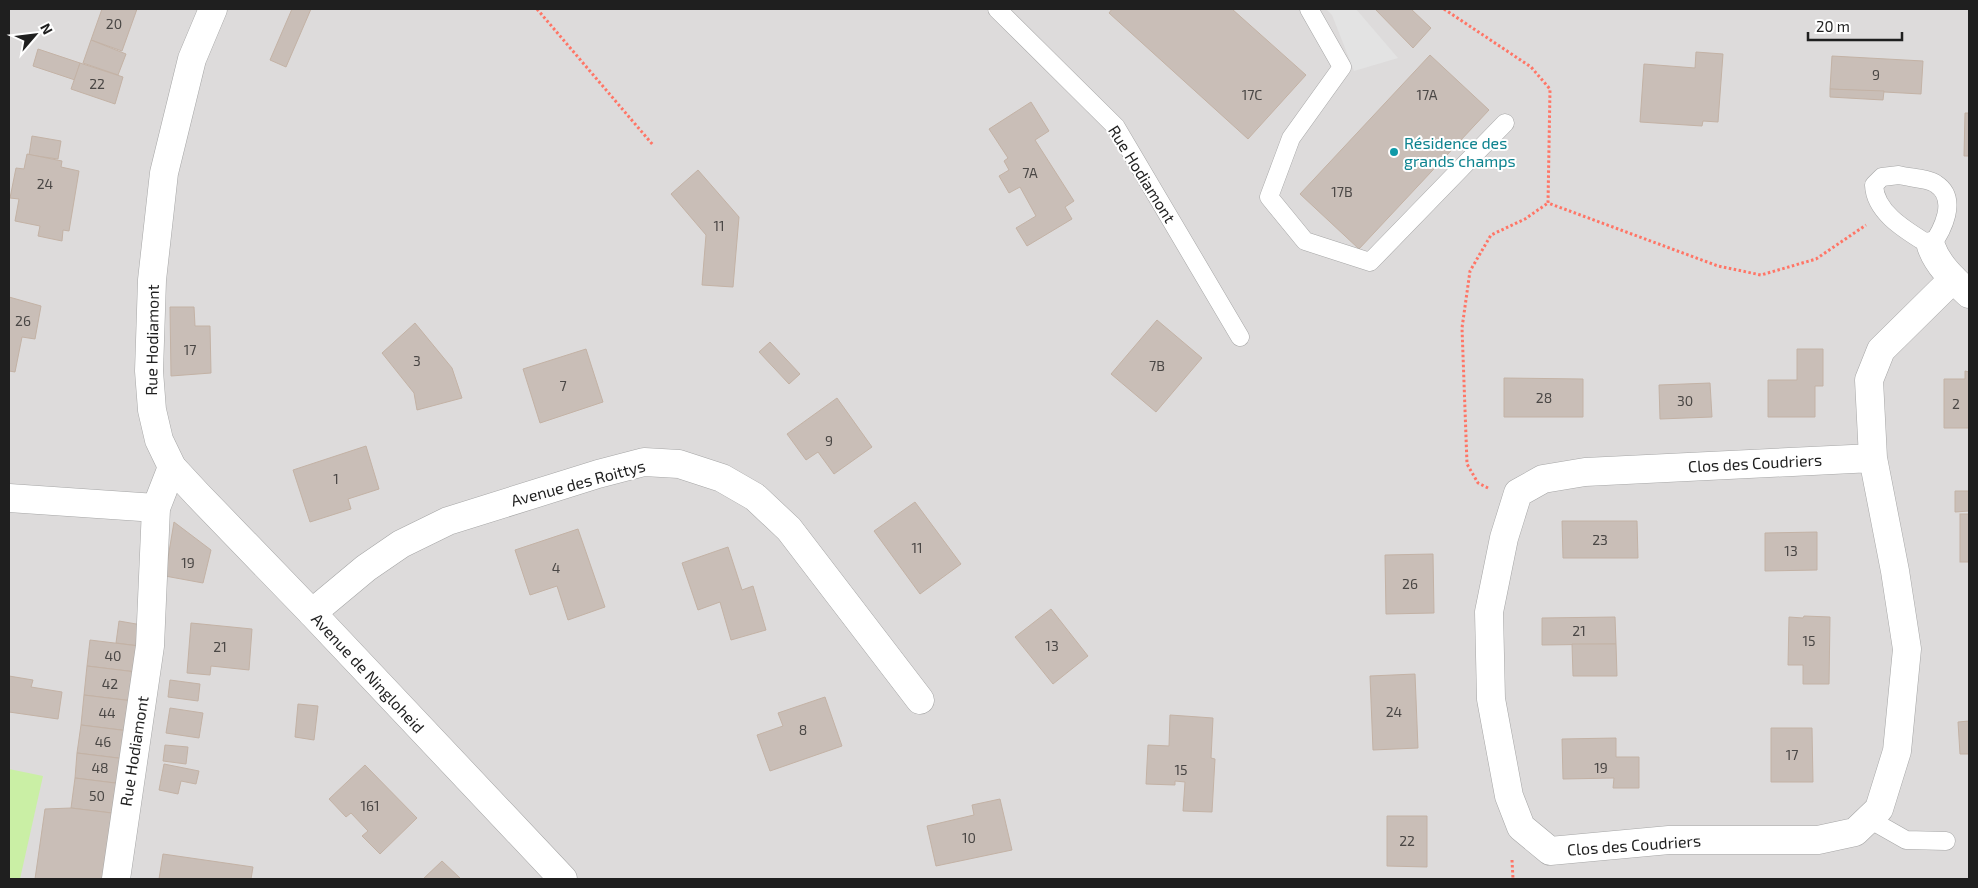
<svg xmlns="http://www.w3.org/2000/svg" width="1978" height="888" font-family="'Exo 2',sans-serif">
	<rect width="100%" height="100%" fill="#f0ece4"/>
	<!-- residential -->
	<rect fill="#dddbdb" x="9" y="9" width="1960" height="870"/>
	<!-- grass -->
	<polygon fill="#caefa5" points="9,769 43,776 20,879 9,879"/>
	<!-- parking -->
	<polygon fill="#e3e3e3" points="1326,9 1356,9 1398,58 1354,71 1332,15"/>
	<!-- building -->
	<g fill="#c9beb7" stroke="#c3b2a5">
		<polygon points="102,9 137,9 122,51 91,40"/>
		<polygon points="292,9 311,9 286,67 270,60"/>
		<polygon points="1112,9 1232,9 1306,75 1248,139 1109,13"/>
		<polygon points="1375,9 1411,9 1431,28 1413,48"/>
		<polygon points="91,40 126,54 118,75 83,63"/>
		<polygon points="38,49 80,63 75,80 33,66"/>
		<polygon points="1696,52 1723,54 1718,122 1703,121 1702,126 1640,122 1644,64 1695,68"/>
		<polygon points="1430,55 1489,110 1359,249 1300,194"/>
		<polygon points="1832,56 1923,61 1921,94 1830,89"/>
		<polygon points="80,63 123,77 115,104 71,89"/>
		<polygon points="1830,89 1884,91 1883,100 1830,97"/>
		<polygon points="1031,102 1049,131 1035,140 1074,201 1065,207 1072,219 1027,246 1016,228 1036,216 1020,187 1009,193 999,176 1009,170 1004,161 1008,158 989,129"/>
		<polygon points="1965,113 1969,113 1969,156 1964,156"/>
		<polygon points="32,136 61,141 58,159 29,155"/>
		<polygon points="27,154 62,161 61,167 79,171 69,231 63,230 62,241 38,236 40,226 15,221 19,199 10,198 16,168 24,169"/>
		<polygon points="698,170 739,217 733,287 702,285 706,235 671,194"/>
		<polygon points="9,297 41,306 35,339 22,337 15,372 9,371"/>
		<polygon points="170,307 194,307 195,326 210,326 211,373 171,376"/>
		<polygon points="1157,320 1202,358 1156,412 1111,374"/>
		<polygon points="415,323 452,368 462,398 417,410 414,393 382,353"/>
		<polygon points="770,342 800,374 789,384 759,352"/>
		<polygon points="586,349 603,402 540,423 523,369"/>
		<polygon points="1797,349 1823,349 1823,386 1815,386 1815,417 1768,417 1768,380 1797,380"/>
		<polygon points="1965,371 1969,372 1969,428 1944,428 1944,379 1965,379"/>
		<polygon points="1504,378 1583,379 1583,417 1504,417"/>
		<polygon points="1710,383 1712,417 1660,419 1659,385"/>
		<polygon points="837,398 872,447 834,474 818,452 806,460 787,434"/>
		<polygon points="366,446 379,489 348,499 351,509 310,522 293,470"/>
		<polygon points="1955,491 1969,491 1969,511 1955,512"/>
		<polygon points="915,502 961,564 920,594 874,531"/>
		<rect x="1960" y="514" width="9" height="48"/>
		<polygon points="1562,521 1637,521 1638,558 1563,558"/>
		<polygon points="174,522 211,550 203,583 165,576"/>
		<polygon points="578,529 605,607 568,620 557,586 530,595 515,550"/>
		<polygon points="1817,532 1817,570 1765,571 1765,533"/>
		<polygon points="728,547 742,590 753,586 766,630 731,640 720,602 698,610 682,563"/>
		<polygon points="1433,554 1434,613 1386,614 1385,555"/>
		<polygon points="1051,609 1088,656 1053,684 1015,637"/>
		<polygon points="1804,616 1830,617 1829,684 1803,684 1803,665 1788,665 1789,617 1803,618"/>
		<polygon points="1615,617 1616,644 1542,645 1542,618"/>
		<polygon points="119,621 142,625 139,646 116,643"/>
		<polygon points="191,623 252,629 249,670 211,666 210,675 187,673"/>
		<polygon points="90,640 139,646 136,672 87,666"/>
		<polygon points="1572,644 1616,644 1617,676 1573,676"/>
		<polygon points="87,666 136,672 133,701 84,695"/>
		<polygon points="1415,674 1418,748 1373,750 1370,676"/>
		<polygon points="9,676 33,680 31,687 62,692 58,719 9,712"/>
		<polygon points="170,680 200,684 198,701 168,697"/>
		<polygon points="84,695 133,701 129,731 81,725"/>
		<polygon points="825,697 842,746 770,771 757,735 783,726 778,713"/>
		<polygon points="298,704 318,706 314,740 295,737"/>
		<polygon points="170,708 203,713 199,738 166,733"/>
		<polygon points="1170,715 1213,718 1211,758 1215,759 1212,812 1183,811 1185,782 1175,781 1175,785 1146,784 1148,745 1169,746"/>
		<polygon points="1969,721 1969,754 1960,754 1958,722"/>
		<polygon points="81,725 129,731 126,759 77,753"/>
		<polygon points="1771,728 1812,728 1813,782 1771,782"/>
		<polygon points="1616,738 1616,757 1639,757 1639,788 1613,788 1614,778 1563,779 1562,739"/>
		<polygon points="165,745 188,747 186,764 163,761"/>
		<polygon points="77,753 126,759 123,784 75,778"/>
		<polygon points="164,764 199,771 196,784 181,781 178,794 159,790"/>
		<polygon points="365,765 417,818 380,854 362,836 368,831 351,813 346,817 329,799"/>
		<polygon points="75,778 123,784 120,814 71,808"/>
		<polygon points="1000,799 1012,850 936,866 927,826 974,815 972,805"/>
		<polygon points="71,808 120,814 108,879 35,879 45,809"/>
		<polygon points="1387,816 1427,816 1427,867 1387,866"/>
		<polygon points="163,854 253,867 251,879 159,879"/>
		<polygon points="442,861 461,879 423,879"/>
	</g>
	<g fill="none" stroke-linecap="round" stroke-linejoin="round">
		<!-- lane casing -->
		<g stroke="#a6a6a6" stroke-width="19">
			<g id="lane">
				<polyline points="997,9 1116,127 1240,337"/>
				<polyline points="1309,9 1342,67 1291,138 1269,197 1305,241 1370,262 1505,123"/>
				<path d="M 1899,175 C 1909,178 1928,178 1936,184 C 1959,199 1942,231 1931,246 C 1909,232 1875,214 1874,185 L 1882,177 Z"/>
				<polyline points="1869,819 1906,840 1946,841"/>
			</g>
		</g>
		<!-- street casing -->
		<g stroke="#a6a6a6" stroke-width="29">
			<g id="street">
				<polyline points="213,9 192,59 164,173 152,280 149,371 152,410 159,440 172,467 197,494 312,613 563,879"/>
				<path d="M 1931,246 C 1938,266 1954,280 1969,294"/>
				<polyline points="1873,458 1585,472 1543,479 1518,493 1504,538 1489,612 1491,699 1509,796 1521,827 1550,851 1669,840 1818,840 1855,832 1879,809 1897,751 1907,649 1895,571 1873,458 1869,380 1881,350 1953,279"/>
				<polyline points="9,498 156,508"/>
				<polyline points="312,613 366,568 401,544 448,521 598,474 644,462 679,464 722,478 755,497 789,529 920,700"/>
				<polyline points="116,879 150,646 156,508 172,467"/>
			</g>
		</g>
		<!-- path -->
		<g stroke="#ff7566" stroke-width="3" stroke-dasharray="2.5 2.5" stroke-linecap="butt">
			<polyline points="537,9 653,145"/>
			<polyline points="1444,9 1531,67 1550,89 1548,203 1718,266 1761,275 1816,259 1866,225"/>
			<polyline points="1488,488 1478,483 1467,464 1462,328 1470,271 1491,235 1525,219 1548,203"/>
			<polyline points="1512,860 1513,879"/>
		</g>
		<!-- lane -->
		<use href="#lane" stroke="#fff" stroke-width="18"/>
		<!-- street -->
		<use href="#street" stroke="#fff" stroke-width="28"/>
	</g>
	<!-- markers -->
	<circle fill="#0f9aa8" stroke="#fff" stroke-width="2" cx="1394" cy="152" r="5"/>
	<g text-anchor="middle" stroke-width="4" stroke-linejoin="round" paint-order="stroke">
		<!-- number labels -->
		<g font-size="14" fill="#4a4745">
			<text x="114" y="29">20</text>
			<text x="1876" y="80">9</text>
			<text x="97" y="89">22</text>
			<text x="1252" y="100">17C</text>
			<text x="1427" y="100">17A</text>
			<text x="1030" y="178">7A</text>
			<text x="45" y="189">24</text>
			<text x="1342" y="197">17B</text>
			<text x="719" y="231">11</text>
			<text x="23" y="326">26</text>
			<text x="190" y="355">17</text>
			<text x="417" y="366">3</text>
			<text x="1157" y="371">7B</text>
			<text x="563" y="391">7</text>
			<text x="1544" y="403">28</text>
			<text x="1685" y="406">30</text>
			<text x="1956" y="409">2</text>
			<text x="829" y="446">9</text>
			<text x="336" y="484">1</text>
			<text x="1600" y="545">23</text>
			<text x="917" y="553">11</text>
			<text x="1791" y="556">13</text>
			<text x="188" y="568">19</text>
			<text x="556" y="573">4</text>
			<text x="1410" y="589">26</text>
			<text x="1579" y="636">21</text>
			<text x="1809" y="646">15</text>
			<text x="1052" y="651">13</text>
			<text x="220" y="652">21</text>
			<text x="113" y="661">40</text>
			<text x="110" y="689">42</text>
			<text x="1394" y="717">24</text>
			<text x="107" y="718">44</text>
			<text x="803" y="735">8</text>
			<text x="103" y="747">46</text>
			<text x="1792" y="760">17</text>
			<text x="100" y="773">48</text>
			<text x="1601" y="773">19</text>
			<text x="1181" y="775">15</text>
			<text x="97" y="801">50</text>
			<text x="370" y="811">161</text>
			<text x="969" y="843">10</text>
			<text x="1407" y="846">22</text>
		</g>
		<!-- culture labels -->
		<g font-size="16" fill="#0d838f" stroke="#fff" text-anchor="start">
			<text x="1404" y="149">Résidence des<tspan x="1404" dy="18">grands champs</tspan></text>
		</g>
		<!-- street labels -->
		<g font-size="16" fill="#1f1f1f" stroke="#fff">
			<text transform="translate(1142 174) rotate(58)" y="6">Rue Hodiamont</text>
			<text transform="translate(152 340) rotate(-89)" y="6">Rue Hodiamont</text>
			<text transform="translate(1755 463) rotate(-3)" y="6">Clos des Coudriers</text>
			<text transform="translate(578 483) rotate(-15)" y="6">Avenue des Roittys</text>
			<text transform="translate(368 673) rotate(47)" y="6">Avenue de Ningloheid</text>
			<text transform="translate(134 751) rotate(-81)" y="6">Rue Hodiamont</text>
			<text transform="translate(1634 845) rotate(-4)" y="6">Clos des Coudriers</text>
		</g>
	</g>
	<!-- border -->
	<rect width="1978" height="888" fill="none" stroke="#1f1f1f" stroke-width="20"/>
	<!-- north arrow -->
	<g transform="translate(35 35) rotate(62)" stroke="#ffffff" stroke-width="4" paint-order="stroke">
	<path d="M0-4L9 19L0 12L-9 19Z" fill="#1f1f1f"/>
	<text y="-8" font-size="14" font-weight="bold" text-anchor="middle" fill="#1f1f1f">N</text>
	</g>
	<!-- scale -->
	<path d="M1808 32v8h94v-8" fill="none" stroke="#1f1f1f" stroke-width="2.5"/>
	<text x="1816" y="32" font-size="15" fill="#1f1f1f" stroke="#ffffff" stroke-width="4" paint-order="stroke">20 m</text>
</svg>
